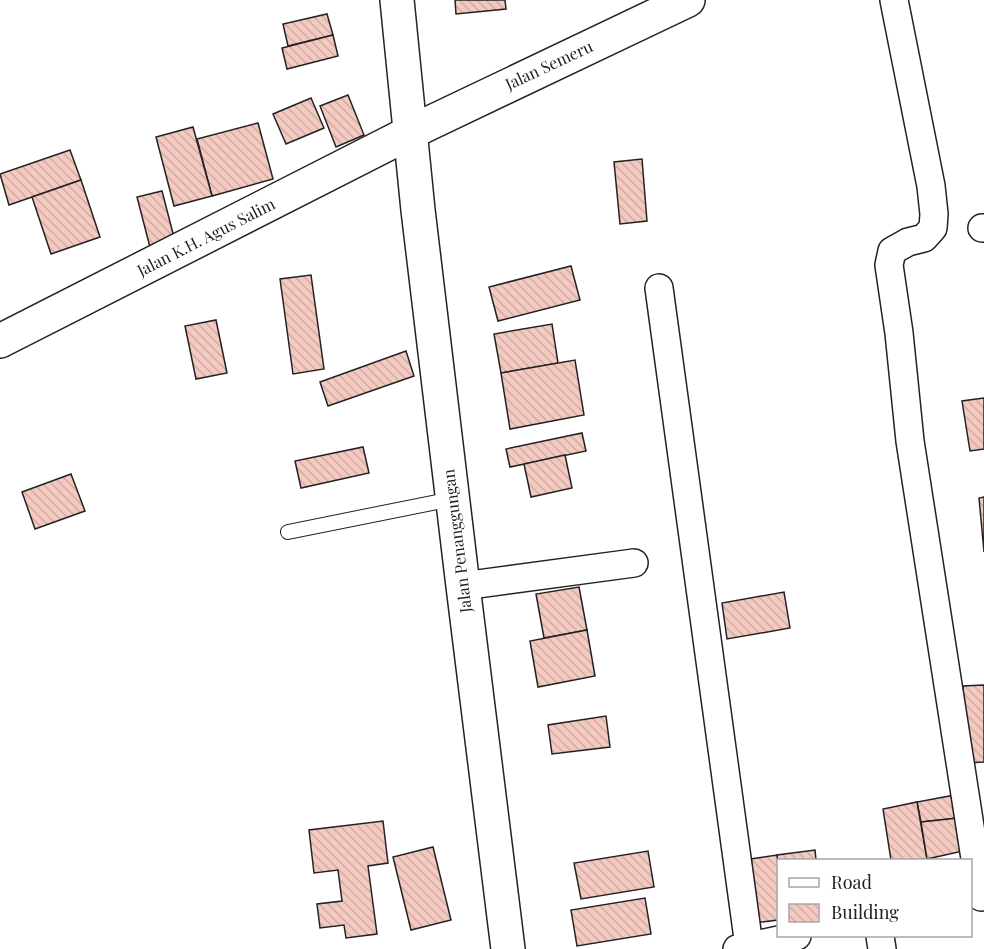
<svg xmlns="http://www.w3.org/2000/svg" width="984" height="949" font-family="'Playfair Display',serif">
	<defs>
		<pattern id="building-back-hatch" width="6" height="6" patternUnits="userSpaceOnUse" patternTransform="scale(1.5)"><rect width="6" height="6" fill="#f3c9c0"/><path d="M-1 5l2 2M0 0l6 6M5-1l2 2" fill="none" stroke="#d0aca5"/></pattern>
	</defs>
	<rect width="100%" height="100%" fill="#fff"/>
	<!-- building -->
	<g fill="url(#building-back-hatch)" stroke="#222" stroke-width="1.5">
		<polygon points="455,0 505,0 506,9 456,14"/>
		<polygon points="327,14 333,35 288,46 283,24"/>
		<polygon points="333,35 338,56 287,69 282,48"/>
		<polygon points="348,95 364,135 336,147 320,106"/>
		<polygon points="311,98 324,128 286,144 273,114"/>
		<polygon points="258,123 273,179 212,196 197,139"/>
		<polygon points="193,127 212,196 174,206 156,137"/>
		<polygon points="70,150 81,180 9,205 0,174"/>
		<polygon points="642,159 647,221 620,224 614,162"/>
		<polygon points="81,180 100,237 51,254 32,197"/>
		<polygon points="162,191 176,245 151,251 137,197"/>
		<polygon points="571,266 580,300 498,321 489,287"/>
		<polygon points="311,275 324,369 293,374 280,279"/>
		<polygon points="216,320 227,373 196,379 185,326"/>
		<polygon points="552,324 558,363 501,373 494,334"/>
		<polygon points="406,351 414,376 328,406 320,382"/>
		<polygon points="575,360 584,415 510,429 501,373"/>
		<polygon points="984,398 984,449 970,451 962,401"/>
		<polygon points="582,433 586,451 510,467 506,449"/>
		<polygon points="363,447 369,473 301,488 295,461"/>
		<polygon points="565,455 572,488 531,497 524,464"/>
		<polygon points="71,474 85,511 35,529 22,492"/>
		<polygon points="984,497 984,552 979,498"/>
		<polygon points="579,587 587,630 544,638 536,594"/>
		<polygon points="784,592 790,628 727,639 722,603"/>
		<polygon points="587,630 595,676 538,687 530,641"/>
		<polygon points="984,685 984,762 967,763 963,686"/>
		<polygon points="606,716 610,747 552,754 548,725"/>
		<polygon points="955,795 958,818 921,822 917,802"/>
		<polygon points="917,802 927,859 917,860 891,860 883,809"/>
		<polygon points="958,818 963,851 927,859 921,822"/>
		<polygon points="383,821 388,863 368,866 377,934 346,938 344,925 320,928 317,904 342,901 338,870 314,873 309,830"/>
		<polygon points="433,847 451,920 411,930 393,857"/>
		<polygon points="815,850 816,860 778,860 778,865 777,855"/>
		<polygon points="648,851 654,887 581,899 574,863"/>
		<polygon points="777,855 778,865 778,920 753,923 744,860"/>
		<polygon points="645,898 651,934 577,946 571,910"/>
	</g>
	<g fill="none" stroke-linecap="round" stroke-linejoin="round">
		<!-- service casing -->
		<g stroke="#222" stroke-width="16">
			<polyline id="service" points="288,532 452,499"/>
		</g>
		<!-- minor casing -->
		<g stroke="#222" stroke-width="30">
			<g id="minor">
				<polyline points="894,0 931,186 934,214 933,228 924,238 908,242 892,251 889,265 899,333 910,441 981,897"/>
				<polyline points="982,228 984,228"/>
				<polyline points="659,288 749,946"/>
				<polyline points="463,586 634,563"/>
				<polyline points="880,936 882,949"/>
				<polyline points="737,949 797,936"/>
			</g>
		</g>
		<!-- secondary casing -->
		<g stroke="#222" stroke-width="36">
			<polyline id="secondary" points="397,0 418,210 463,586 508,949"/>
		</g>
		<!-- trunk casing -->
		<g stroke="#222" stroke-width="36">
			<polyline id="trunk" points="0,341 411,132 688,0"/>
		</g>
		<!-- service -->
		<use href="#service" stroke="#fff" stroke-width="14"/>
		<!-- minor -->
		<use href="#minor" stroke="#fff" stroke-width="27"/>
		<!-- secondary -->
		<use href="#secondary" stroke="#fff" stroke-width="33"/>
		<!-- trunk -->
		<use href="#trunk" stroke="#fff" stroke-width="33"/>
	</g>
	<g text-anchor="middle" stroke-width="4.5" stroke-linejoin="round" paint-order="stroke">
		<!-- street labels -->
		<g font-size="16" fill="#222" stroke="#fff">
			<text transform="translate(549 65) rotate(-25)" y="6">Jalan Semeru</text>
			<text transform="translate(206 237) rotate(-27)" y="6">Jalan K.H. Agus Salim</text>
			<text transform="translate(457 541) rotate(-97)" y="6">Jalan Penanggungan</text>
		</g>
	</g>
	<!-- legend -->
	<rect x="777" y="859" width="195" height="78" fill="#ffffff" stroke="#a7a7a7" stroke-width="1.5"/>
	<rect x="789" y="878" width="30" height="9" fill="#ffffff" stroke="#a7a7a7" stroke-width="1.5"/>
	<text x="831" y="889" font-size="18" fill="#222222">Road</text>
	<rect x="789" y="904" width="30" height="18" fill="url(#building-back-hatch)" stroke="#a7a7a7" stroke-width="1.5"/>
	<text x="831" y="919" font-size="18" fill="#222222">Building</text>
</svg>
